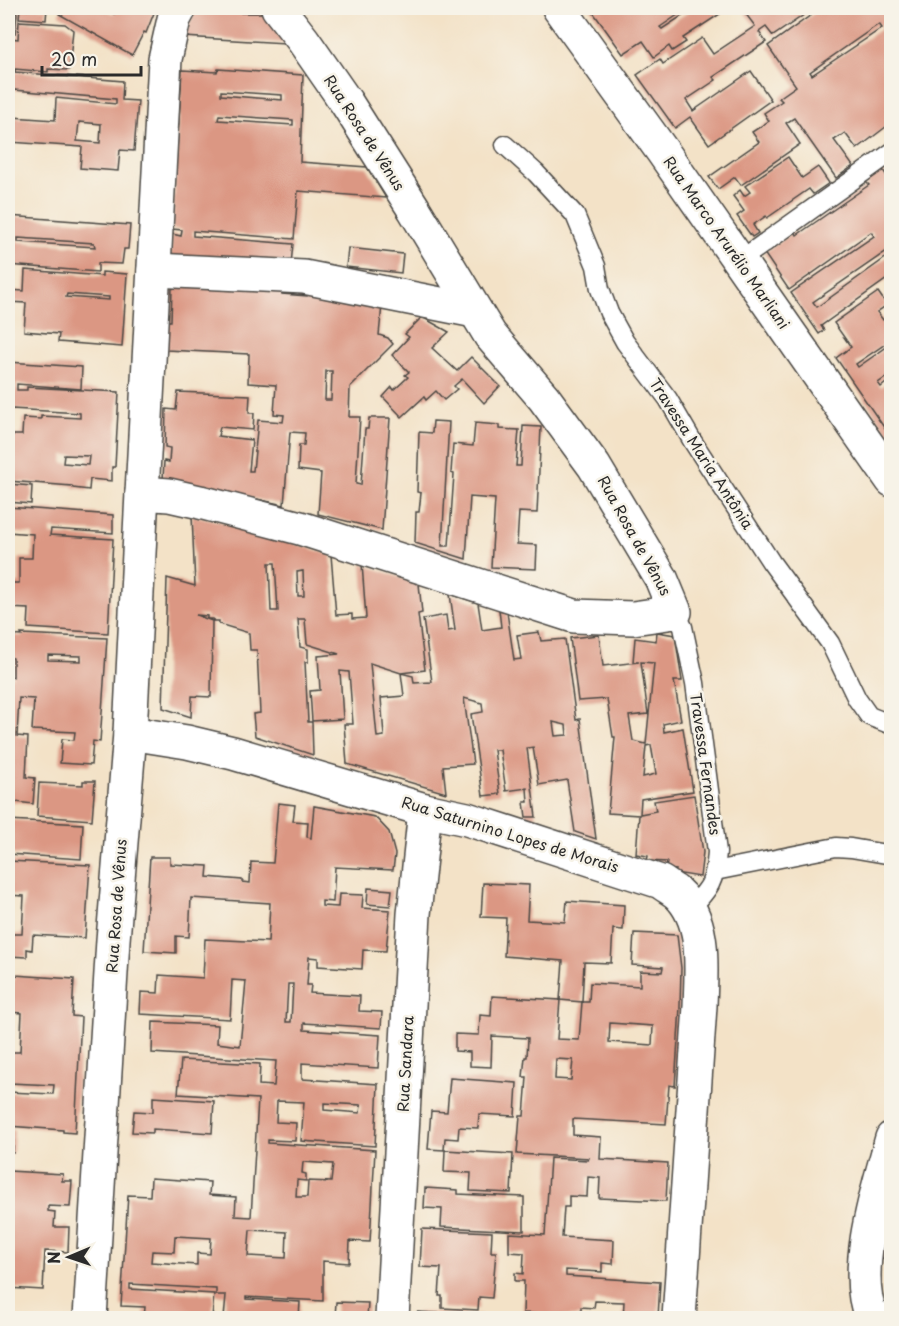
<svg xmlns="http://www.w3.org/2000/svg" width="899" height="1326" font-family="'Playpen Sans',sans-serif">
	<rect width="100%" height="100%" fill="#f7f3e8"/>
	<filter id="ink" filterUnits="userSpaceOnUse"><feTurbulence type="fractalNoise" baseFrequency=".0167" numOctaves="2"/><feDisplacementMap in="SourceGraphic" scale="12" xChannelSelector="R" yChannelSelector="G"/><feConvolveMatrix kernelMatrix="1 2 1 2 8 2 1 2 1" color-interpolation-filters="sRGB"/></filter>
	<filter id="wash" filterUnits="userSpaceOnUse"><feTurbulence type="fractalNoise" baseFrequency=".008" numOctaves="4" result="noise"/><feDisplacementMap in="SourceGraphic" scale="24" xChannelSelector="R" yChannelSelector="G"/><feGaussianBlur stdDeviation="1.35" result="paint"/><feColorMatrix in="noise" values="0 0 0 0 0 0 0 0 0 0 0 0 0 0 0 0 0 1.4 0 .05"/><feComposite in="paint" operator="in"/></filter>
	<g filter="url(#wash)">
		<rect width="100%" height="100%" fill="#f3e2c7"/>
		<g id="blocks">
			<!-- building -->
			<g fill="#db9783" fill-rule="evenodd">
				<polygon points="20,8 47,8 46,20 19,18"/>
				<polygon points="62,8 102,8 114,14 117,8 156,8 146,33 144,32 132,55 59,14"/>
				<polygon points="196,8 239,8 241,13 265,13 285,43 184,37"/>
				<polygon points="590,8 688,8 660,27 662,29 694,8 729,8 683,38 686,42 672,51 669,46 654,57 643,41 623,54"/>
				<polygon points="753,8 814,8 773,36 766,27 759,32 766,42 713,77 716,80 686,100 693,111 751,71 771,100 709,144 690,117 675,128 637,75 660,59 663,64 702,38 713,54 755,26 745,13"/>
				<path d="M 821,8 L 891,8 L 891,123 L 857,149 L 845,133 L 834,140 L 853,166 L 836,178 L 794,118 L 786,123 L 800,144 L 741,185 L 735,177 L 718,189 L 709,177 L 759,142 L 752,132 L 769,121 L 764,113 L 782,101 L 779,98 L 796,86 L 768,46 ZM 879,24 L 882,28 L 812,75 L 810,72 Z"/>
				<polygon points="8,12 17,13 15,34 8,33"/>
				<path d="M 19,21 L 65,24 L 73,30 L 69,70 L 48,69 L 48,72 L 15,69 L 15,72 L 123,81 L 122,100 L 138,101 L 134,151 L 120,150 L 118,171 L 80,168 L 82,147 L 10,142 L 9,156 L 8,156 L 8,38 L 18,39 ZM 14,90 L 116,99 L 116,104 L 56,98 L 55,120 L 12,117 ZM 79,122 L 101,124 L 100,143 L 77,141 Z"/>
				<path d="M 218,69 L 303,75 L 300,162 L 367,167 L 386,198 L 298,191 L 294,239 L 193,231 L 193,236 L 293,244 L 291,264 L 170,260 L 172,234 L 181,236 L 182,230 L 172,229 L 182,70 L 217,72 ZM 221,91 L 282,95 L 282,100 L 221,95 ZM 219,115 L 293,120 L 293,125 L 218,120 Z"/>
				<polygon points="788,157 802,178 818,167 829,183 813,194 809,189 767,218 766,216 753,225 758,233 752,237 737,216 744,211 733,196 740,190 744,196 750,192 745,186"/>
				<polygon points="883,170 891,182 891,248 813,302 817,307 891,254 891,276 821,326 824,330 819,334 791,293 874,236 871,232 789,290 764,253 795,231 797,235 869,185 866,182"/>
				<path d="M 8,216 L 130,225 L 128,249 L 124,249 L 122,264 L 98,263 L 98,272 L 8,265 ZM 18,238 L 94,243 L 95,247 L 18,242 Z"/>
				<polygon points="348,248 403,254 401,273 346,267"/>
				<path d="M 25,270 L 102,276 L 102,272 L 127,274 L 122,347 L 58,342 L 59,334 L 24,331 L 26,303 L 8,302 L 8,290 L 24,291 ZM 67,294 L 109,297 L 109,300 L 66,297 Z"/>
				<path d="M 184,283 L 282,288 L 282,294 L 307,296 L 307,293 L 382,305 L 379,335 L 388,338 L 393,344 L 350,387 L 349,417 L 360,417 L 356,484 L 361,485 L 365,429 L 368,429 L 369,418 L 390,418 L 382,530 L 318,514 L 321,473 L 298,470 L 299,445 L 304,445 L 305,433 L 290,432 L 284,505 L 163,479 L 164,461 L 169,462 L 170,448 L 165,447 L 166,409 L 176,410 L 178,392 L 250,395 L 249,413 L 254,413 L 253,430 L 220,427 L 218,436 L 252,440 L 249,471 L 253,471 L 258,420 L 283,422 L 284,415 L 274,414 L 276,385 L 248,383 L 249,354 L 166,350 L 167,321 L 171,321 L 172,289 ZM 326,371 L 332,371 L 331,400 L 325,400 Z"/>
				<polygon points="878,292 887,305 877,312 883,320 891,315 891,340 856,364 858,367 891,344 891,374 878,383 881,387 891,379 891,435 890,436 836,358 851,347 834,323"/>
				<polygon points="422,317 449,332 432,348 457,371 471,357 500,386 484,403 462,379 454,386 457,389 444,400 436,391 426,400 424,397 402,417 383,397 392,387 394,390 408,377 405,375 409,372 392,355 409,337 405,334"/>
				<path d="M 8,362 L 82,367 L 81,389 L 17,384 L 17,390 L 27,390 L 27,387 L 119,392 L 115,467 L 112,467 L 112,481 L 90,479 L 89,490 L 73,488 L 72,486 L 8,481 ZM 11,409 L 80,413 L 80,418 L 41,416 L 41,419 L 23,418 L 22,435 L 10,435 ZM 64,455 L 89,456 L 88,465 L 63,463 Z"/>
				<polygon points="433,421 449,422 442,546 449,546 454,474 451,473 453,444 473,446 475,423 499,425 499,429 519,430 516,466 521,466 523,426 541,427 537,513 519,512 517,544 537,545 536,569 491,567 495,499 470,497 466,559 415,543 416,512 419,512 421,493 417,492 419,432 432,433"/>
				<polygon points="8,484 32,486 31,504 8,502"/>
				<polygon points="8,507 113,515 113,533 51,529 50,535 113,539 108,633 28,628 29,609 8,608 8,583 19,583 19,558 32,558 33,534 8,532"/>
				<path d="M 192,515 L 244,527 L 331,555 L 336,615 L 352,614 L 352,619 L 366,618 L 362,564 L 419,584 L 422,613 L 418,614 L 425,670 L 401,673 L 370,663 L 377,737 L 384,736 L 381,698 L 404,696 L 401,673 L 413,676 L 414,683 L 432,682 L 423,619 L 446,615 L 448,631 L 455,630 L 450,594 L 478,603 L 482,630 L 501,627 L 499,610 L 507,612 L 514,660 L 521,659 L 517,635 L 539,632 L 541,641 L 565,639 L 576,720 L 580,719 L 596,839 L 575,832 L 567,780 L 539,785 L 533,747 L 527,748 L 536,817 L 526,817 L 524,802 L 528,802 L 527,788 L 506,791 L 500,750 L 494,750 L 500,794 L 483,796 L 471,714 L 483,712 L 482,703 L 464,698 L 473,764 L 443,766 L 446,793 L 347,764 L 344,724 L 353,724 L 349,672 L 340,671 L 343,719 L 312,721 L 310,691 L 320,690 L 318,656 L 339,654 L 307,644 L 305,619 L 298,619 L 300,647 L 308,649 L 308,662 L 305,662 L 308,722 L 312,722 L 313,755 L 255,736 L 253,714 L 260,713 L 257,650 L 250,650 L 249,633 L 219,624 L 219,621 L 213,621 L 213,619 L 207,619 L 207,616 L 196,615 L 212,621 L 211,697 L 192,696 L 191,717 L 163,708 L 167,578 L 195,586 ZM 269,563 L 275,563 L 278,611 L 271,611 ZM 303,571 L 304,596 L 298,596 L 297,572 ZM 553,722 L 566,725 L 567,735 L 555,736 Z"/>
				<path d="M 657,632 L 675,635 L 682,681 L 674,681 L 681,720 L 663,724 L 664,732 L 683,728 L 693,791 L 641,799 L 640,814 L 656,811 L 654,801 L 694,795 L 703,852 L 700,877 L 675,873 L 676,870 L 666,869 L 667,862 L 647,861 L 648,856 L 636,854 L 639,815 L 608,813 L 615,737 L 613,737 L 607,699 L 578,701 L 570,638 L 599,635 L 603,666 L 639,662 L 633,662 L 635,638 L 656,641 ZM 641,662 L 654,663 L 646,744 L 633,741 L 629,716 L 648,714 ZM 651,745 L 656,774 L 643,777 L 646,746 Z"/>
				<path d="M 21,634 L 107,638 L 100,742 L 93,741 L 91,765 L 60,763 L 62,739 L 74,740 L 75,732 L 32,730 L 34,699 L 19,698 L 17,736 L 28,737 L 26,777 L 35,778 L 33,804 L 8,801 L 8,677 L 13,677 L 13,658 L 8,657 L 8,635 L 22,636 ZM 48,655 L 81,656 L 81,661 L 48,660 Z"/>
				<polygon points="83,781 95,781 92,820 37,816 39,783 83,785"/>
				<path d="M 278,803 L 295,805 L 293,821 L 308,822 L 307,837 L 311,838 L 314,806 L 375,817 L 389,832 L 395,854 L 393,870 L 335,867 L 333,902 L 322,901 L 322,906 L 338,907 L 339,894 L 363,895 L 362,908 L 390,910 L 386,951 L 363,950 L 362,969 L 318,966 L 318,958 L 309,957 L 307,985 L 311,985 L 310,993 L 360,996 L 359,1011 L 382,1012 L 381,1028 L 304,1023 L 304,1030 L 380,1035 L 378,1068 L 302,1063 L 302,1079 L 378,1084 L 375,1146 L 301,1141 L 304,1102 L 277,1101 L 276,1122 L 296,1123 L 295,1141 L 268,1140 L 268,1143 L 375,1150 L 370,1242 L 350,1241 L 349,1263 L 323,1261 L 323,1301 L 246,1297 L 246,1299 L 300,1302 L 299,1318 L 224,1318 L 226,1295 L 216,1295 L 216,1289 L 130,1284 L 130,1289 L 214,1294 L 212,1318 L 144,1318 L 145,1307 L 121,1306 L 128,1195 L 150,1196 L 151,1178 L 210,1182 L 209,1195 L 236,1197 L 235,1216 L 251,1217 L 258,1099 L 178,1094 L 181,1060 L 260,1064 L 259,1085 L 274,1086 L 276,1061 L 152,1053 L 153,1022 L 218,1025 L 217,1043 L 240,1046 L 246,981 L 232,980 L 230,1019 L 140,1014 L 141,992 L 158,993 L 159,975 L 203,978 L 205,939 L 268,942 L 270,903 L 191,898 L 189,937 L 176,936 L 176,953 L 144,951 L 150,857 L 170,857 L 170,864 L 208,866 L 207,877 L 242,880 L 242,882 L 250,883 L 251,862 L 273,863 ZM 288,984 L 293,984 L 291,1022 L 286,1022 ZM 324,1103 L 361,1105 L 360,1113 L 324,1110 ZM 303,1162 L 333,1164 L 331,1182 L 308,1181 L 307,1197 L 296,1197 L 297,1180 L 306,1181 L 306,1174 L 302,1173 ZM 250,1230 L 287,1232 L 286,1258 L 248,1256 ZM 175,1236 L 211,1238 L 210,1254 L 197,1253 L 197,1265 L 151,1262 L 152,1251 L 174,1252 Z"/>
				<polygon points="8,820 83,824 81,859 8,854"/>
				<polygon points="8,861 90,865 85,938 33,935 32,950 27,949 27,957 8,956 8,934 22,934 24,896 8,895"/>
				<polygon points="483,883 529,885 527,920 565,922 567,901 624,905 623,930 613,929 611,963 584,962 582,1002 560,1000 563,961 504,956 506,918 481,917"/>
				<polygon points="368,888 392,890 390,906 367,904"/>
				<path d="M 634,933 L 677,935 L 681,968 L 680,1007 L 675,1086 L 669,1085 L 666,1124 L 573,1119 L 573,1135 L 601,1137 L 600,1159 L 668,1163 L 666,1201 L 599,1198 L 600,1178 L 588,1177 L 587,1197 L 569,1196 L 569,1207 L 564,1207 L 562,1237 L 614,1240 L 613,1264 L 602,1263 L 602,1272 L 566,1270 L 566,1276 L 660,1282 L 658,1318 L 623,1318 L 624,1302 L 595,1301 L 594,1308 L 581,1307 L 581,1316 L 540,1318 L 541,1314 L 523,1313 L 524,1281 L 515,1281 L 515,1273 L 523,1274 L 524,1253 L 509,1252 L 509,1233 L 545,1235 L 550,1158 L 588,1160 L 589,1158 L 517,1154 L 520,1116 L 524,1116 L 527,1077 L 523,1077 L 525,1057 L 527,1057 L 528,1038 L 492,1036 L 491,1067 L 470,1066 L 470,1052 L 455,1051 L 455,1034 L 479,1035 L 480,1015 L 491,1016 L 492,996 L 560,1000 L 557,1039 L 579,1040 L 582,1002 L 589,1002 L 590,983 L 640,986 L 640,971 L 662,972 L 663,967 L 632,965 ZM 610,1023 L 653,1026 L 652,1045 L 609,1042 ZM 556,1059 L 573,1060 L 571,1080 L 555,1079 Z"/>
				<polygon points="14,975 74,979 72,1016 81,1017 75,1133 63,1132 63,1130 8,1126 8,1092 53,1094 54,1085 9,1083 11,1058 8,1058 8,1052 20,1052 22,1013 8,1012 8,997 12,997"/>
				<polygon points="450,1078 517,1083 515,1116 479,1114 478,1128 459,1127 458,1139 445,1138 444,1150 428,1149 431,1111 447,1112"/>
				<polygon points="153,1097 214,1101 212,1133 153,1129 153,1133 132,1132 134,1111 153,1112"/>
				<polygon points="8,1130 14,1130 13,1153 8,1153"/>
				<polygon points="445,1150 513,1154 511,1193 470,1191 471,1173 444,1172"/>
				<polygon points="8,1171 63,1174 62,1181 72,1181 70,1207 48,1206 48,1211 55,1212 54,1227 69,1227 68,1252 45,1251 43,1290 8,1288"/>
				<polygon points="425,1188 458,1190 458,1194 524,1197 524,1231 441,1227 442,1209 424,1208"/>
				<polygon points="880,1226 891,1232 891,1261 874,1255"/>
				<polygon points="422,1229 492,1232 491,1252 496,1252 492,1298 479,1297 478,1310 442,1308 442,1296 439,1296 441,1268 420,1267"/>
				<polygon points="336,1302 368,1303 367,1318 335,1318"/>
				<polygon points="417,1312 501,1317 501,1318 416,1318"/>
			</g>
		</g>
	</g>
	<g filter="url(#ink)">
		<use href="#blocks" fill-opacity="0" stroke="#494642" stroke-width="1.5"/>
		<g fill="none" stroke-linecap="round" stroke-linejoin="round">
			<!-- service casing -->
			<g stroke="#494642" stroke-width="21">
				<g id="service">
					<polyline points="505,145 536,173 575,215 596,266 600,289 609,313 625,342 668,399 693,442 771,562 830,643 857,699 869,716 892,725"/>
					<polyline points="739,261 892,152"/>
					<path d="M 675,612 L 683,627 L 695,683 L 717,852 C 715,882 710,888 689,910"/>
					<polyline points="715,871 836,847 851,848 892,855"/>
				</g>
			</g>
			<!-- minor casing -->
			<g stroke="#494642" stroke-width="36">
				<g id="minor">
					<polyline points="559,8 663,152 892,480"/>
					<polyline points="154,270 304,277 475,311"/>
					<polyline points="142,493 165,59 174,19 180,8"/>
					<path d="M 130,733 L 187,742 L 233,753 L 425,810 L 467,819 L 661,882 C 666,886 672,889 677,893 C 707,920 701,970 700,1006 L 679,1318"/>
					<polyline points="90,1318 113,940 130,733 142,493 169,495 200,502 300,528 574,616 633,618 675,612 661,578 594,466 544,398 490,335 414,209 346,102 303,40 278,8"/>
					<polyline points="392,1318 414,914 425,810"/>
					<path d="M 878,1318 L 871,1316 C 851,1270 879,1185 892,1138"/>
				</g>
			</g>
			<!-- service -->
			<use href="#service" stroke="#fff" stroke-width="18"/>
			<!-- minor -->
			<use href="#minor" stroke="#fff" stroke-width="33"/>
		</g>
	</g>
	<g text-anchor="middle" stroke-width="5" stroke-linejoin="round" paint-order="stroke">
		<!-- street labels -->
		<g font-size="15" fill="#2b2b2b" stroke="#f7f3e8">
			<text transform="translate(364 133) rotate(57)" y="5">Rua Rosa de Vênus</text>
			<text transform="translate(726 243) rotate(55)" y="5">Rua Marco Arurélio Marliani</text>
			<text transform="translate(701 454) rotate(57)" y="5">Travessa Maria Antônia</text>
			<text transform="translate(634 536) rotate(61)" y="5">Rua Rosa de Vênus</text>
			<text transform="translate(705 764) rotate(82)" y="5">Travessa Fernandes</text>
			<text transform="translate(510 835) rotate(17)" y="5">Rua Saturnino Lopes de Morais</text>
			<text transform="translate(117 906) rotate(-86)" y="5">Rua Rosa de Vênus</text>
			<text transform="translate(406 1064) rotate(-87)" y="5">Rua Sandara</text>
		</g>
	</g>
	<!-- margin -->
	<rect width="899" height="1326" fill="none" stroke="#f7f3e8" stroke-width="30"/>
	<!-- north arrow -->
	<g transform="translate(69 1257) rotate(268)" stroke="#f7f3e8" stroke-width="4.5" paint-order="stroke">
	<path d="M0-4.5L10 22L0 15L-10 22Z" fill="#2b2b2b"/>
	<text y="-9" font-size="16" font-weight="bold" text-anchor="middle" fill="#2b2b2b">N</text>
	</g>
	<!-- scale -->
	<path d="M42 66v9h99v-9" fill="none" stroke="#2b2b2b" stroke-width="3"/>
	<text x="51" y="66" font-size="18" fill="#2b2b2b" stroke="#f7f3e8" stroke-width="4.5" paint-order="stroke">20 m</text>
</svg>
